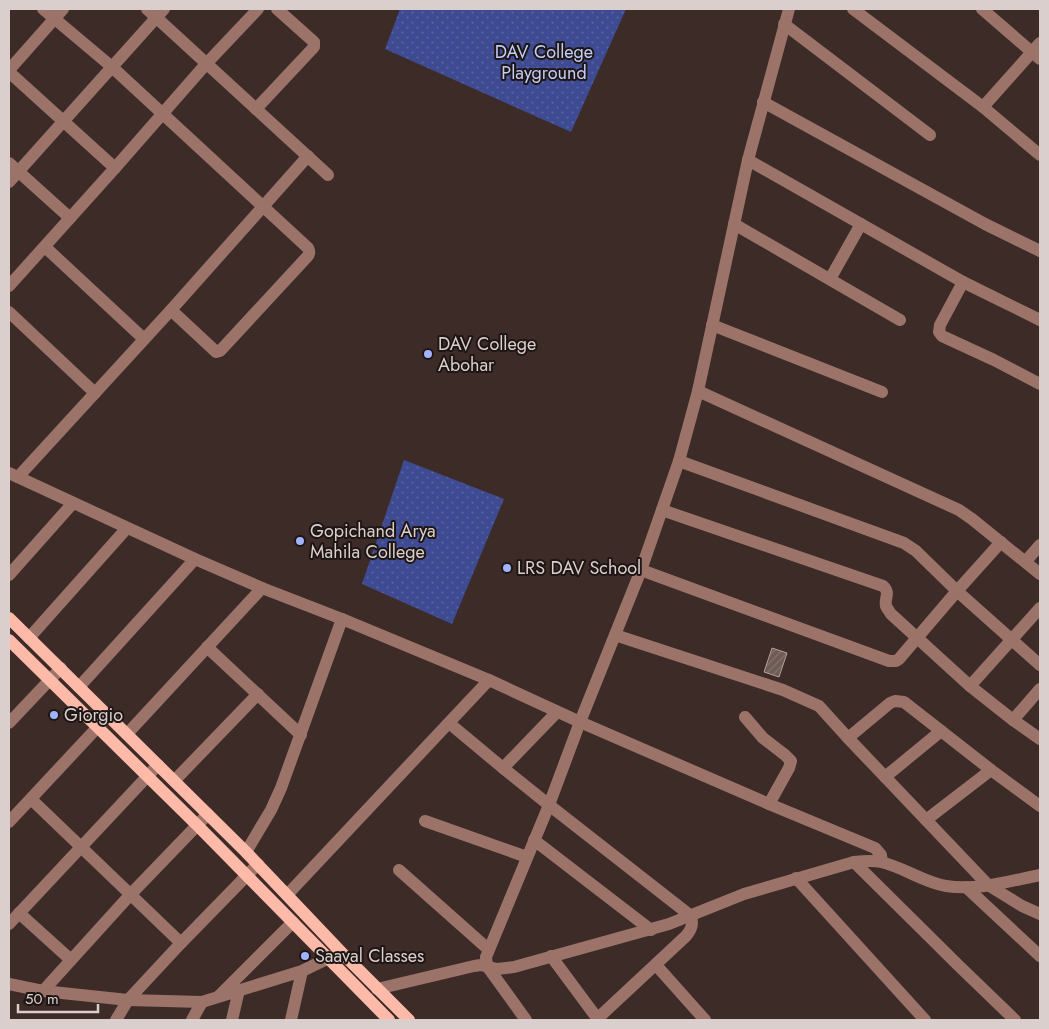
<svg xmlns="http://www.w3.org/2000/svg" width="1049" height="1029" font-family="Jost,sans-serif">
	<defs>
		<pattern id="grass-dots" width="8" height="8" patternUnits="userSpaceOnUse" patternTransform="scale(1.25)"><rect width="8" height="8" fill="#3e4a92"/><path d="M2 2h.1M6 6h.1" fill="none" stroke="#5963a0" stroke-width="1.8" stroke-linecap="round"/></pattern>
		<pattern id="building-hatch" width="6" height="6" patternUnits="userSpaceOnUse" patternTransform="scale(1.25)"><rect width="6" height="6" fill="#6e5b56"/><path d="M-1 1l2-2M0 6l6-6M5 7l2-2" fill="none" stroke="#82726d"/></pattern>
	</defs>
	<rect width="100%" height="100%" fill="#3c2b27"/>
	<!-- grass -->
	<g fill="url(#grass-dots)">
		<polygon points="400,9 626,9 571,132 385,49"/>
		<polygon points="404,460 504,499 452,624 362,584"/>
	</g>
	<!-- building -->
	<polygon fill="url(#building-hatch)" stroke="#b49e99" points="772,648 787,653 779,677 764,672"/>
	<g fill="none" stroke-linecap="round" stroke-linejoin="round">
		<!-- minor -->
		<g stroke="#9c7369" stroke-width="12">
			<path d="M 43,9 L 112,67 L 308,248 C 310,252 310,254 307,257 L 220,351 L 216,352 L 214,350 L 171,310"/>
			<polyline points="147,9 328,175"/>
			<polyline points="853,9 983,107 1040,155"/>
			<polyline points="982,9 1040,59"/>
			<polyline points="784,24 930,135"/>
			<polyline points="9,70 63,9"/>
			<polyline points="9,72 115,168"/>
			<polyline points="763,102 985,224 1040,251"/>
			<polyline points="983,107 1040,43"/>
			<polyline points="256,109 314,47 314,42 277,9"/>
			<polyline points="748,160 963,282 1040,320"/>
			<polyline points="9,163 70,218"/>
			<polyline points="9,182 164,9"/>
			<polyline points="734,224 900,320"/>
			<polyline points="45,247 144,339"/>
			<polyline points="830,279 861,224"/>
			<polyline points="963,282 940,325 939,332 942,336 994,360 1040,384"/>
			<polyline points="9,286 115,168 206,64 258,9"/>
			<polyline points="9,312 95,393"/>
			<polyline points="712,325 882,392"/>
			<polyline points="698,391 959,510 972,519 1040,574"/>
			<polyline points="679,461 904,543 916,551 957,591 1040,665"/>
			<polyline points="9,473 195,559 262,588 342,619 489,680 580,722 769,804 875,848 881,855 882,862"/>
			<polyline points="18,477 171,310 308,156"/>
			<path d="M 662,510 L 883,586 C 891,593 884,598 886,606 C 887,609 890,612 891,614 L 970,686 L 1013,720 L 1040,689"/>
			<polyline points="1026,561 1040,545"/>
			<polyline points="641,570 889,661 896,661 899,659 957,591 1001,542"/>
			<polyline points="9,575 73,503"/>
			<polyline points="615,635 783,690 819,706 848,738 988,885 1022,906 1040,914"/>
			<polyline points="29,638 127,528"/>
			<polyline points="207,647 301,735"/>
			<polyline points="970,686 1040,608"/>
			<polyline points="79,687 195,559"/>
			<path d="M 557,712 L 503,768 L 549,805 L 691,916 C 693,924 692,929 686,936 L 596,1020"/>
			<polyline points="745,717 763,738 785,755 791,761 789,768 769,804"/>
			<polyline points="1013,720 1040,739"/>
			<polyline points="9,723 61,668"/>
			<polyline points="449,723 503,768"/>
			<polyline points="127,734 262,588"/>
			<polyline points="848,738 890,703 895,701 904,702 991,770 1040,806"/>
			<polyline points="885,777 941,731"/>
			<polyline points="174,781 258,694"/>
			<polyline points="31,799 181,943"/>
			<polyline points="926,820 991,770"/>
			<polyline points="425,821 527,857"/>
			<polyline points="9,822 108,716"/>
			<polyline points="534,840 651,930"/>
			<polyline points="246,852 271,810 281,788 342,619"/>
			<polyline points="854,862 958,965 1015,1020"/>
			<polyline points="399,870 488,949"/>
			<polyline points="796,878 925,1020"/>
			<polyline points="966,887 1040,956"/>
			<polyline points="287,895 489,680"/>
			<polyline points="19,913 71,960"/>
			<polyline points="9,924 158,765"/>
			<polyline points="551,956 597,1018"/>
			<polyline points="656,965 705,1020"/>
			<polyline points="9,984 43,991 128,1000 202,1002 302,971 341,952"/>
			<path d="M 377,989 L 474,966 L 481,965 L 497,969 L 514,967 L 669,924 L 744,894 L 854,862 C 863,861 872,860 881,862 C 903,867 923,882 946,886 C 977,891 1010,881 1040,875"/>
			<polyline points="43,991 130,895 208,814"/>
			<polyline points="219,996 293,922"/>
			<polyline points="116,1020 128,1000 181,943 258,864"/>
			<polyline points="192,1020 202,1002"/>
			<polyline points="232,1020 239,990"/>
			<polyline points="291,1020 302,971"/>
			<polyline points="526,1020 487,966 486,957 549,805 580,722 641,570 679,461 698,391 748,160 789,9"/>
		</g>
		<!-- major -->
		<g stroke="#febaa9" stroke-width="12">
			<polyline points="9,618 246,852 341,952 409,1020"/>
			<polyline points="9,640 197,825 389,1020"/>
		</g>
	</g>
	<!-- markers -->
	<g fill="#a1b3fd" stroke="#1e1614" stroke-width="2">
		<circle cx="428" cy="354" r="5"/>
		<circle cx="300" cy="541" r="5"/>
		<circle cx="507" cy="568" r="5"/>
		<circle cx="54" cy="715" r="5"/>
		<circle cx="305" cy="956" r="5"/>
	</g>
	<g text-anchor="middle" stroke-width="4" stroke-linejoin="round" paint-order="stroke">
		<!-- park labels -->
		<g font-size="18" fill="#c2cef8" stroke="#1e1614">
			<text x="544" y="58">DAV College<tspan x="544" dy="21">Playground</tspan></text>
		</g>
		<!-- poi labels -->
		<g font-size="18" fill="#dbcfcd" stroke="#1e1614" text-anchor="start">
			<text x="438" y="350">DAV College<tspan x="438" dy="21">Abohar</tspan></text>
			<text x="310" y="537">Gopichand Arya<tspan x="310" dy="21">Mahila College</tspan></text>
			<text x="517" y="574">LRS DAV School</text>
			<text x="64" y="721">Giorgio</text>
			<text x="315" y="962">Saaval Classes</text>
		</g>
	</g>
	<!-- border -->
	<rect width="1049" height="1029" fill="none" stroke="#dbcfcd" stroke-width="20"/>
	<!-- scale -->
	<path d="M18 1004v8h80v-8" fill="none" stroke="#dbcfcd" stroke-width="2.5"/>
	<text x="25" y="1004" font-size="15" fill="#dbcfcd" stroke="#1e1614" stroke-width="4" paint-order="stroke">50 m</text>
</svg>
